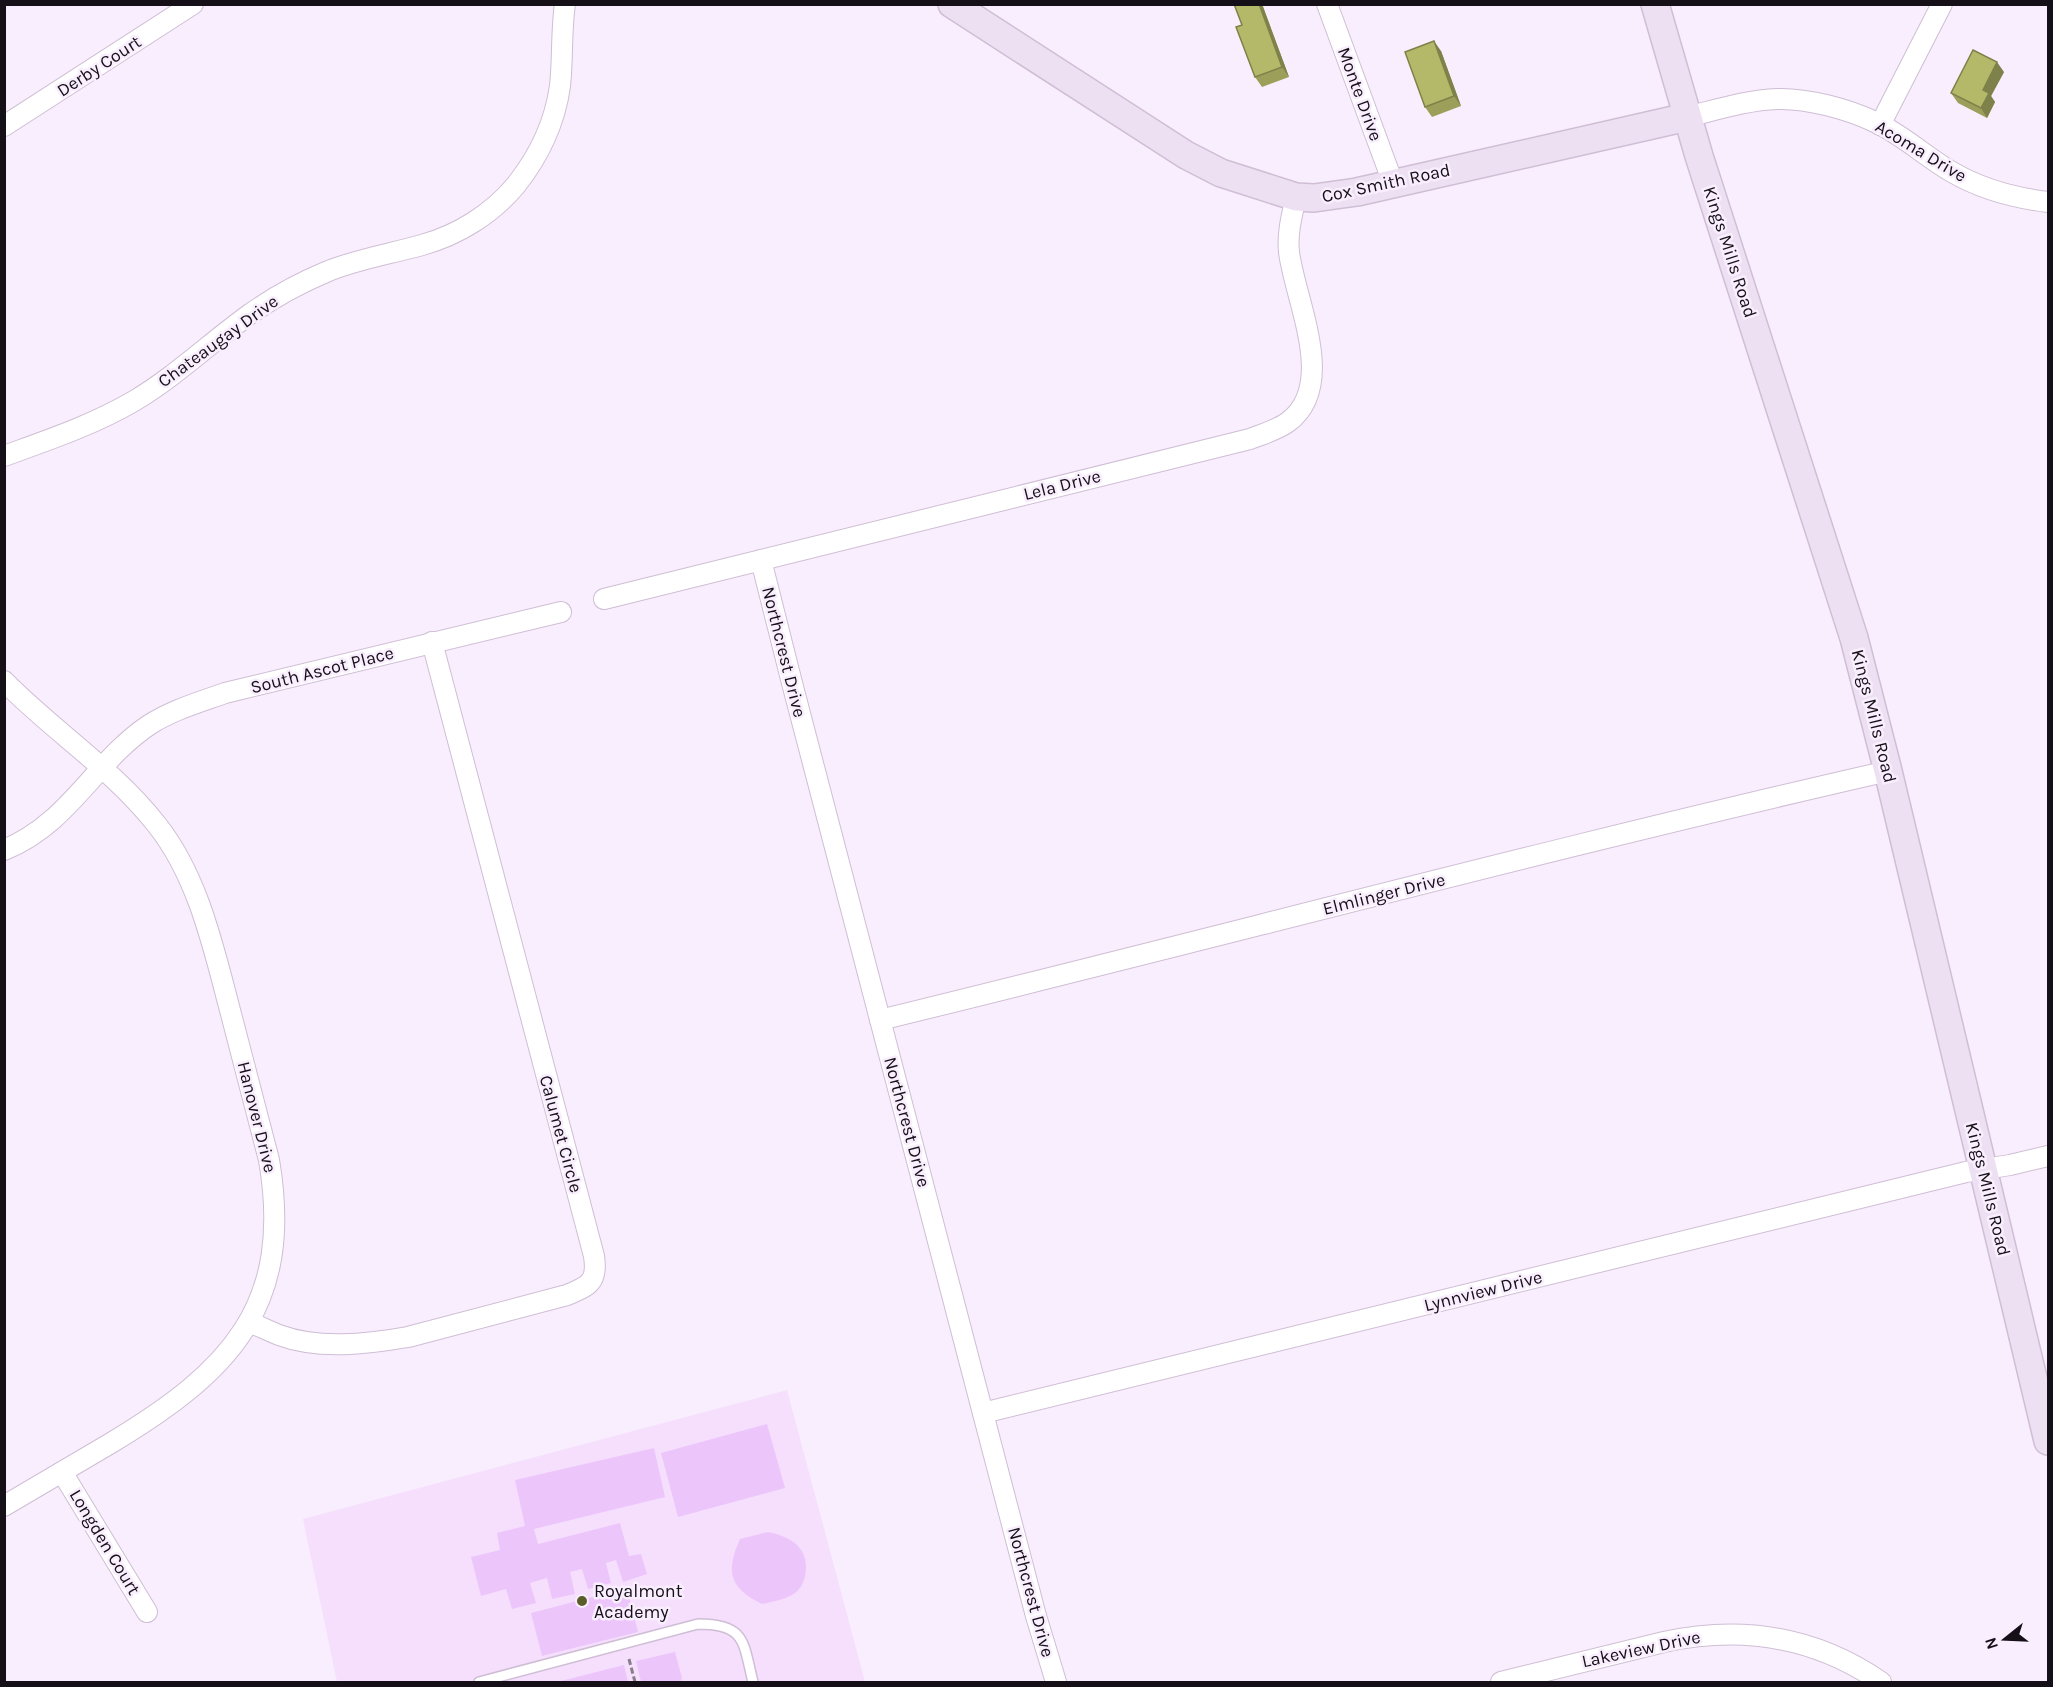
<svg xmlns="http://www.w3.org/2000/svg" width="2053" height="1687" font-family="Karla,sans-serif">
	<rect width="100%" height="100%" fill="#f9eefd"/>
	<!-- built -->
	<polygon fill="#f5dffd" points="787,1390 865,1682 337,1682 303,1519"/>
	<!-- green -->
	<g fill="#ecc6fb">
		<polygon points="767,1424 785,1488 678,1517 661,1453"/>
		<polygon points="654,1448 665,1497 534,1529 538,1544 620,1523 629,1556 641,1554 647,1574 623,1582 616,1560 606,1563 611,1583 588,1589 582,1569 570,1572 575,1594 552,1599 547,1578 530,1583 536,1603 512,1609 506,1589 481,1596 471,1557 500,1550 497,1533 525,1526 515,1480"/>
		<path d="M 768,1532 C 787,1536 805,1544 806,1566 C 806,1573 805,1581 800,1588 C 792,1599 775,1601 762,1604 C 730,1588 725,1573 740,1539 Z"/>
		<polygon points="627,1588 638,1632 542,1656 531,1613"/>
		<polygon points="675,1652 682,1678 680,1682 641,1682 636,1661"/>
		<polygon points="624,1665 628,1682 557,1682"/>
	</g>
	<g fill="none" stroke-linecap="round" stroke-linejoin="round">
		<!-- lane casing -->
		<g stroke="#cfbed5" stroke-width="12">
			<path id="lane" d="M 479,1682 L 698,1624 C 746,1624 743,1642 753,1682"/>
		</g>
		<!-- street casing -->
		<g stroke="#cfbed5" stroke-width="22">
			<g id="street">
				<polyline points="1327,4 1393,183"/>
				<path d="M 1687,117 C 1716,110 1747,100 1777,99 C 1807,98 1848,109 1875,122 C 1903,135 1926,157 1952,172 C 1981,189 2015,198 2048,202"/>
				<polyline points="1880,125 1942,4"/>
				<polyline points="4,126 193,4"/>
				<path d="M 4,456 C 48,440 93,425 134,401 C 176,376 211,342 250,314 C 274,297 300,283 326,272 C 357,259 390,254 422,245 C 458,235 492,214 516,185 C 539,156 555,122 560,86 C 563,59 561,31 565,4"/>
				<polyline points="761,560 792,683 1036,1616 1056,1682"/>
				<path d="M 604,599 L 1250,439 C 1263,434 1277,430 1288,422 C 1338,385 1295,301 1289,252 C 1287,233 1292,215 1296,197"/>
				<path d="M 4,681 C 53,731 113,769 157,825 C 199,878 214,950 231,1014 C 244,1063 256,1111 269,1160 C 294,1307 229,1372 111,1443 C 76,1464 40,1485 4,1506"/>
				<path d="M 4,850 C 70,823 94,762 149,725 C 172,710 200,702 225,693 L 561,612"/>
				<path d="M 880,1020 C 1216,938 1551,848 1888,771"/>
				<path d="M 249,1322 C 259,1326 269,1331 279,1335 C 319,1350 367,1344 408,1337 L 567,1295 C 589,1286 598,1282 594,1256 L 432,642"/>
				<polyline points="983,1413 1966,1172 2010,1165 2048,1156"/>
				<polyline points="62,1472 147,1612"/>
				<path d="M 1501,1682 L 1664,1642 C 1742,1625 1814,1636 1881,1682"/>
			</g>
		</g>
		<!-- secondary casing -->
		<g stroke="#cfbed5" stroke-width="30">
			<g id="secondary">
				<polyline points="952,4 1186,155 1221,173 1296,197 1314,198 1357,192 1687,117"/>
				<polyline points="1655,4 1699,156 1854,638 1888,771 2048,1441"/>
			</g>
		</g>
		<!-- path -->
		<polyline stroke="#887f8b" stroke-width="3" stroke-dasharray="6 3" stroke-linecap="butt" points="629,1659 635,1682"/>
		<!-- lane -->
		<use href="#lane" stroke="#fff" stroke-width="9"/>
		<!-- street -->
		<use href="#street" stroke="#fff" stroke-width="20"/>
		<!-- secondary -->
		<use href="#secondary" stroke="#eee0f3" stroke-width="27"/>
	</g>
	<!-- wall -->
	<g fill="#9b9f5a">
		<polygon points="1234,4 1262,4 1289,77 1262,87 1255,77 1242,25"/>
		<polygon points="1441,51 1461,106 1432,117 1425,107"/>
		<polygon points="2004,72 1991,96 1995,102 1987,118 1958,103 1951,93"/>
	</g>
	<!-- shaded-wall -->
	<g fill="#7e824a">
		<polygon points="1259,4 1262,4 1289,77 1282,67"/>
		<polygon points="1434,41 1441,51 1461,106 1454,96"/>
		<polygon points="1997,62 2004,72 1991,96 1995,102 1987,118 1981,108 1983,90"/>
	</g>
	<!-- building -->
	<g fill="#b4b969" stroke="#7e824a" stroke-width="1.5">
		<polygon points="1234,4 1259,4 1282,67 1255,77 1236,27 1242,25"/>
		<polygon points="1434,41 1454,96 1425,107 1405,52"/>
		<polygon points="1973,50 1997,62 1983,90 1989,93 1981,108 1951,93"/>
	</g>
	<!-- markers -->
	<circle fill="#5a5d2a" stroke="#f9eefd" stroke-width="2" cx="582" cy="1601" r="6"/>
	<g text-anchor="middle" stroke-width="5" stroke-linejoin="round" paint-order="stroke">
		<!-- street labels -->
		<g font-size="18" fill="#150f17" stroke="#f9eefd">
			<text transform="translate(99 66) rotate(-33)" y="6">Derby Court</text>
			<text transform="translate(1360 94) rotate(70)" y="6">Monte Drive</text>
			<text transform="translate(1921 151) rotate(31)" y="6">Acoma Drive</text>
			<text transform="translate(1386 183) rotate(-12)" y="6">Cox Smith Road</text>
			<text transform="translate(1730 252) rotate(72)" y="6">Kings Mills Road</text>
			<text transform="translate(218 341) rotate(-36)" y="6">Chateaugay Drive</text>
			<text transform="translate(1062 485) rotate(-14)" y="6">Lela Drive</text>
			<text transform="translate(784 652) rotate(76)" y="6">Northcrest Drive</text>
			<text transform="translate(322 670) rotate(-14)" y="6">South Ascot Place</text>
			<text transform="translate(1874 716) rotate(76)" y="6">Kings Mills Road</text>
			<text transform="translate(1384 894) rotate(-14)" y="6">Elmlinger Drive</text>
			<text transform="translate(257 1117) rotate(76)" y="6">Hanover Drive</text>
			<text transform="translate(907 1122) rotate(75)" y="6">Northcrest Drive</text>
			<text transform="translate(561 1134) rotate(75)" y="6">Calumet Circle</text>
			<text transform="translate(1988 1189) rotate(76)" y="6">Kings Mills Road</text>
			<text transform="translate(1483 1291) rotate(-14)" y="6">Lynnview Drive</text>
			<text transform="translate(105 1542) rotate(59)" y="6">Longden Court</text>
			<text transform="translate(1031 1592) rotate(75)" y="6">Northcrest Drive</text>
			<text transform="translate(1641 1649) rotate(-12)" y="6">Lakeview Drive</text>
		</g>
		<!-- poi labels -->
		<g font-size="18" fill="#150f17" stroke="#f9eefd" text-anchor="start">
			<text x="594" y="1597">Royalmont<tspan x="594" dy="21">Academy</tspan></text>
		</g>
	</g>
	<!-- border -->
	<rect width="2053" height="1687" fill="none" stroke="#150f17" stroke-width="12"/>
	<!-- north arrow -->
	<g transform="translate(2005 1639) rotate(252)" stroke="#f9eefd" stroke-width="4.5" paint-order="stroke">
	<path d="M0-4.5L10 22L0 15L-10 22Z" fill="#150f17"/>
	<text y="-9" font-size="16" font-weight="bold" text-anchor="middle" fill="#150f17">N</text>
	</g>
</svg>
